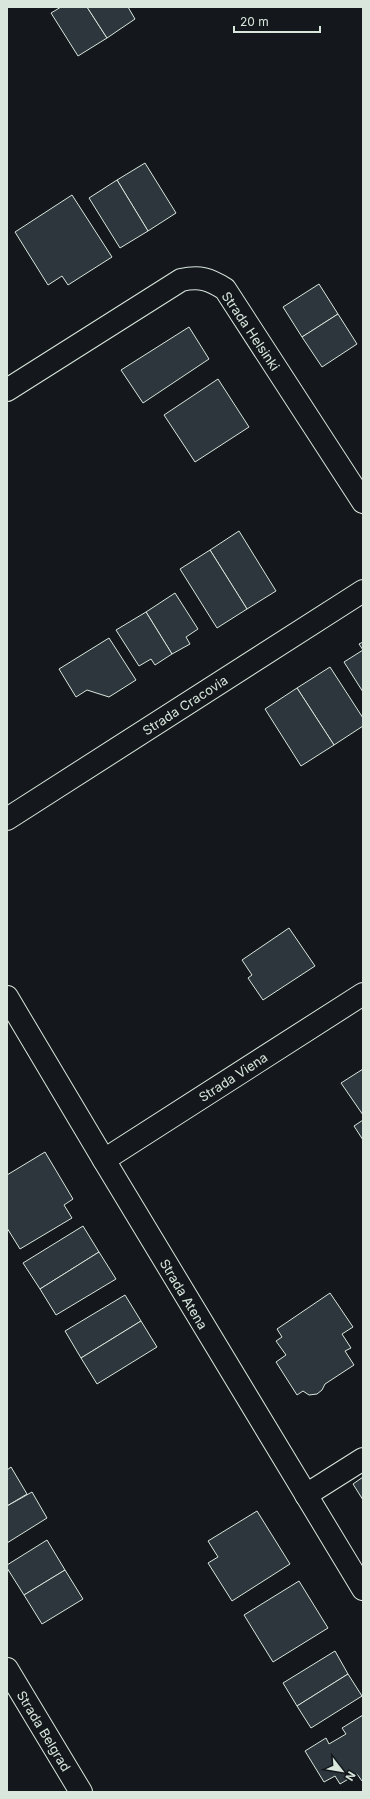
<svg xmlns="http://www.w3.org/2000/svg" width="370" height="1799" font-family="Inter,sans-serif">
	<rect width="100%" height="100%" fill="#14181c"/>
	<!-- building -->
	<g fill="#2c363c" stroke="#d8e6dc">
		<polygon points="61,7 87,7 107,38 78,56 51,13"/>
		<polygon points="87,7 128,7 135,19 107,38"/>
		<polygon points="145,163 176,213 148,231 117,180"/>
		<polygon points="117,180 148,231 120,248 89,198"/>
		<polygon points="72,195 112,257 68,285 62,276 48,285 15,232"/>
		<polygon points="319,284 338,314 302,337 283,307"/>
		<polygon points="338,314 357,344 322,367 302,337"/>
		<polygon points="189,327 209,359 143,403 121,370"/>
		<polygon points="218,379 249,427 195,462 164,415"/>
		<polygon points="239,531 276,591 247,609 210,550"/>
		<polygon points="210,550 247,609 217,628 180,569"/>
		<polygon points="175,593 198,629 186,637 190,644 172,654 146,612"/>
		<polygon points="146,612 172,654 155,665 151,659 139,666 116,630"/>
		<polygon points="109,638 136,680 109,697 87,690 76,697 59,669"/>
		<polygon points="363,642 363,692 344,662 363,650 359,644"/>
		<polygon points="330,667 363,718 363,726 334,745 297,688"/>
		<polygon points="297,688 334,745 301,766 265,709"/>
		<polygon points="289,928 315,966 263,1000 248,978 252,975 242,960"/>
		<polygon points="363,1069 363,1115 341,1083"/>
		<polygon points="363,1120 363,1140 354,1126"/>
		<polygon points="45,1152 73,1199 64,1205 72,1218 20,1249 7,1228 7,1175"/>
		<polygon points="83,1226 99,1252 40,1289 23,1263"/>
		<polygon points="99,1252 116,1279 56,1315 40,1289"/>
		<polygon points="330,1293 353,1327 342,1334 351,1348 345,1351 354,1365 325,1384 322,1390 317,1394 309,1395 303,1391 297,1395 276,1362 286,1355 276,1341 282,1337 277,1329"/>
		<polygon points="125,1295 141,1321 81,1358 65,1331"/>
		<polygon points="141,1321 157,1347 97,1384 81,1358"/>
		<polygon points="11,1467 27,1494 7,1506 7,1470"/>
		<polygon points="363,1477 363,1500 353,1484"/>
		<polygon points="32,1492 47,1518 7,1543 7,1506"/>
		<polygon points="257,1511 290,1564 232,1601 208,1563 218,1557 208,1541"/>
		<polygon points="47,1540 65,1570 24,1595 7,1568 7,1565"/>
		<polygon points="65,1570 83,1599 42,1624 24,1595"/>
		<polygon points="299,1581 328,1628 273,1662 244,1615"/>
		<polygon points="335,1651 348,1674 297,1706 283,1683"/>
		<polygon points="348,1674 362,1696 311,1728 297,1706"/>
		<polygon points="363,1715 363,1780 362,1781 357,1774 340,1784 335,1776 324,1782 305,1751 326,1738 329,1744 346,1734 342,1728"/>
	</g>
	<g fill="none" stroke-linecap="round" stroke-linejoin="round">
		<!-- street casing -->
		<g stroke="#d8e6dc" stroke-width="24">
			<g id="street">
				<path d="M 7,390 L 181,280 C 200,276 209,279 225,289 L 363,502"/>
				<polyline points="7,819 363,591"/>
				<polyline points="7,997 104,1160 363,1589"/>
				<polyline points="104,1160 363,994"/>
				<polyline points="306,1495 363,1459"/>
				<polyline points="7,1669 81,1792"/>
			</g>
		</g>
		<!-- street -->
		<use href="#street" stroke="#14181c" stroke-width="22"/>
	</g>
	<g text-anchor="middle" stroke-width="3" stroke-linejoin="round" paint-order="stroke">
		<!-- street labels -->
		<g font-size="13" fill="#d8e6dc" stroke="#14181c">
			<text transform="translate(251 331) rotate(56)" y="5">Strada Helsinki</text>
			<text transform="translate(185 705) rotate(-33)" y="5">Strada Cracovia</text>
			<text transform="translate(233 1077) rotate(-33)" y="5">Strada Viena</text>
			<text transform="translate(184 1294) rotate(59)" y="5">Strada Atena</text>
			<text transform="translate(44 1731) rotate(59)" y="5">Strada Belgrad</text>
		</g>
	</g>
	<!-- border -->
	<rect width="370" height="1799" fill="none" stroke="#d8e6dc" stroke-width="16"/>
	<!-- north arrow -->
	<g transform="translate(342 1771) rotate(121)" stroke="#14181c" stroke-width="3" paint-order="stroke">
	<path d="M0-3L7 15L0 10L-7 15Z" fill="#d8e6dc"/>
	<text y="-6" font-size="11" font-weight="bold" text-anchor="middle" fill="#d8e6dc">N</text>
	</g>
	<!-- scale -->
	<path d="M234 26v6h86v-6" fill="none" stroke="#d8e6dc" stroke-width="2"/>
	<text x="240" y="26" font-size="12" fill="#d8e6dc" stroke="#14181c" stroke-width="3" paint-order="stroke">20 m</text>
</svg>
